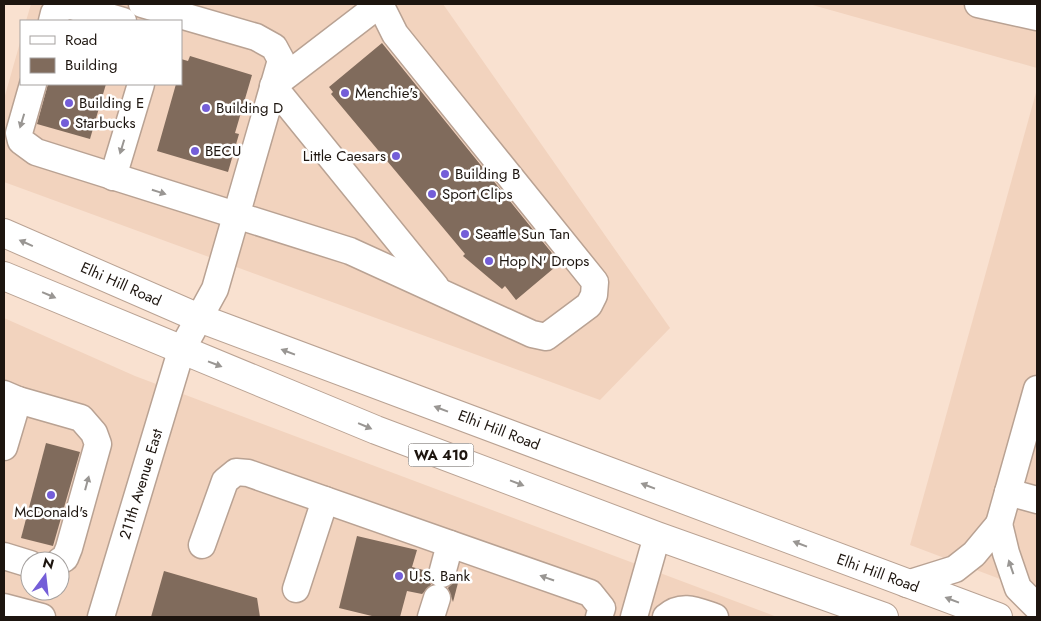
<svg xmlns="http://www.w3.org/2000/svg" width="1041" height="621" font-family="Jost,sans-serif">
	<rect width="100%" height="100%" fill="#f9e1d0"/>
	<!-- built -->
	<g fill="#f2d3be" fill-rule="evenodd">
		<polygon points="31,4 443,4 670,328 600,400 4,182 4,99 21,39 21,84 181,84 181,21 26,21"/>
		<polygon points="809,4 1037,4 1037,68"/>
		<polygon points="1037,89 1037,593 910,545"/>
		<path d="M 4,318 L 135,376 L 777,617 L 4,617 ZM 30,561 L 60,561 L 60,591 L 30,591 Z"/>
	</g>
	<!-- building -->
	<g fill="#806b5c">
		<polygon points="382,43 560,263 516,300 505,286 502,289 463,256 465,254 331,94 333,92 329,87"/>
		<polygon points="190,56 252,75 235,133 239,134 228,172 157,151 176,84 181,84 181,59 188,61"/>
		<polygon points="48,84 106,84 90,139 37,124"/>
		<polygon points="46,443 80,452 53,546 21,538"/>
		<polygon points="357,536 417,550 412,567 427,571 428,578 431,585 422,594 407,591 400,617 376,617 339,608"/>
		<polygon points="164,571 257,598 260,617 151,617"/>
		<polygon points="456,578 459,579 453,602 448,588"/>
	</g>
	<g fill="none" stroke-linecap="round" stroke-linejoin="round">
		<!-- minor casing -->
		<g stroke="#b9a293" stroke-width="29">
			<g id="minor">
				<polyline points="380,4 273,86 436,287"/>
				<polyline points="978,4 1037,17"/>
				<polyline points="52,21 54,13 68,5 123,21"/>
				<polyline points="33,84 19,133 21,141 36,152 350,251 532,334 546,337 589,305 594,295 595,282 395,34 380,4"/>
				<polyline points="113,177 141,84"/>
				<polyline points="4,394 18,400 4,447"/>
				<polyline points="18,400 81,418 94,433 98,444 69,548 65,558 60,561"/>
				<polyline points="1008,492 1037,500"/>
				<polyline points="999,524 1037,389"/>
				<polyline points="202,545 225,481 236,472 248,473 590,593 602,608 599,617"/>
				<polyline points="4,556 30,564"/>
				<polyline points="442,574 450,544"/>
				<polyline points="907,584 955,569 974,554 999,524 1006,553 1018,588 1037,607"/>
				<polyline points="296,589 325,500"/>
				<polyline points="4,607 42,617"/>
				<polyline points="101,617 181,351 215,289 281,60 274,47 256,37 142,4"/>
				<polyline points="431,617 437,598"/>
				<polyline points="634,617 657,536"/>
				<path d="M 666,617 C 682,603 697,611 715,617"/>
			</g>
		</g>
		<!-- major casing -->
		<g stroke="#b9a293" stroke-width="30">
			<g id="major">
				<polyline points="4,233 199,318 998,617"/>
				<polyline points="4,276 376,430 657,536 884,617"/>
			</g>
		</g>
		<!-- minor -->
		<use href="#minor" stroke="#fff" stroke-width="26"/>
		<!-- major -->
		<use href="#major" stroke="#fff" stroke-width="28"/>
	</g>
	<!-- one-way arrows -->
	<defs><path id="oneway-solid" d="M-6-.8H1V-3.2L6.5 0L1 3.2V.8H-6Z" transform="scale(1.25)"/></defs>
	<g fill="#999693">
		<use href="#oneway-solid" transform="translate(22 121) rotate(107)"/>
		<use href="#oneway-solid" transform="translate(122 147) rotate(107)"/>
		<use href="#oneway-solid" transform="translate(159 192) rotate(18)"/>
		<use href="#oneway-solid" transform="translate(26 243) rotate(-156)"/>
		<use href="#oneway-solid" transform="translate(49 295) rotate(23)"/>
		<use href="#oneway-solid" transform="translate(288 352) rotate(-159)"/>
		<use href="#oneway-solid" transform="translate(215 364) rotate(21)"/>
		<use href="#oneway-solid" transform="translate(441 409) rotate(-159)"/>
		<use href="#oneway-solid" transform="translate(365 426) rotate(23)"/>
		<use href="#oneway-solid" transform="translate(87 483) rotate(-75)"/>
		<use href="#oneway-solid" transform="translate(517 483) rotate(21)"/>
		<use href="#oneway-solid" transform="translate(648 486) rotate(-159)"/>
		<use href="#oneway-solid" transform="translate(800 544) rotate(-159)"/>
		<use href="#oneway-solid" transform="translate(1011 567) rotate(-109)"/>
		<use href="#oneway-solid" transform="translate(547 578) rotate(-161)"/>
		<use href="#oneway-solid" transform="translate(952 600) rotate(-159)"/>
	</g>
	<!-- markers -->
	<g fill="#745ed8" stroke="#fff" stroke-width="2">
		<circle cx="345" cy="93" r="5"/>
		<circle cx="69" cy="103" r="5"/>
		<circle cx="206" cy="108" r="5"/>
		<circle cx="65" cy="123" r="5"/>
		<circle cx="195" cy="151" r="5"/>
		<circle cx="396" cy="156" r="5"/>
		<circle cx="445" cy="174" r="5"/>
		<circle cx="432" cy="194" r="5"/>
		<circle cx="465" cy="234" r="5"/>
		<circle cx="489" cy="261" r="5"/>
		<circle cx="51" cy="495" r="5"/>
		<circle cx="399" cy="576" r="5"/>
	</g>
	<g text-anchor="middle" stroke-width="5" stroke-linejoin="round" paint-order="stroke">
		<!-- shield labels -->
		<rect fill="#fff" stroke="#615b57" stroke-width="1" x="408.5" y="443.5" width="65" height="23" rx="4"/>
		<g font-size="14" font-weight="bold" fill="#1d150f">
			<text x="441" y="460">WA 410</text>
		</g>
		<!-- poi labels -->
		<g font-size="15" fill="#1d150f" stroke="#fff" text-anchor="start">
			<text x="355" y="98">Menchie's</text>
			<text x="79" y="108">Building E</text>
			<text x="216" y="113">Building D</text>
			<text x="75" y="128">Starbucks</text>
			<text x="205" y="156">BECU</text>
			<text x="386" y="161" text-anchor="end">Little Caesars</text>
			<text x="455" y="179">Building B</text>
			<text x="442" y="199">Sport Clips</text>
			<text x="475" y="239">Seattle Sun Tan</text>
			<text x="499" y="266">Hop N' Drops</text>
			<text x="51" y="517" text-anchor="middle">McDonald's</text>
			<text x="409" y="581">U.S. Bank</text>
		</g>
		<!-- street labels -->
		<g font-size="15" fill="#1d150f" stroke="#fff">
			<text transform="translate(121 284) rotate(24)" y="5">Elhi Hill Road</text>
			<text transform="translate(499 430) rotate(21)" y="5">Elhi Hill Road</text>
			<text transform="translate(141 484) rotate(-73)" y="5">211th Avenue East</text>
			<text transform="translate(878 573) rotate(20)" y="5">Elhi Hill Road</text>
		</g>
	</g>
	<!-- border -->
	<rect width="1041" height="621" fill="none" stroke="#1d150f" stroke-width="10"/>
	<!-- legend -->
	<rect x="20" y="20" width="162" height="65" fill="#ffffff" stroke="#a5a19f"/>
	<rect x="30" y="36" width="25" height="8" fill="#ffffff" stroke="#a5a19f"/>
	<text x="65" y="45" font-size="15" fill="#1d150f">Road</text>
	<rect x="30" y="58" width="25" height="15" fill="#806b5c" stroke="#a5a19f"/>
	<text x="65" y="70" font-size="15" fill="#1d150f">Building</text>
	<!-- north arrow -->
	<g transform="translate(45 576) rotate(15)"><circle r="24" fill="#ffffff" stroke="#a5a19f"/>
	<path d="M0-4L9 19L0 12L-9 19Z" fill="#745ed8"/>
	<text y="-8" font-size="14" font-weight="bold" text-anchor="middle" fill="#1d150f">N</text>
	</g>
</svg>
